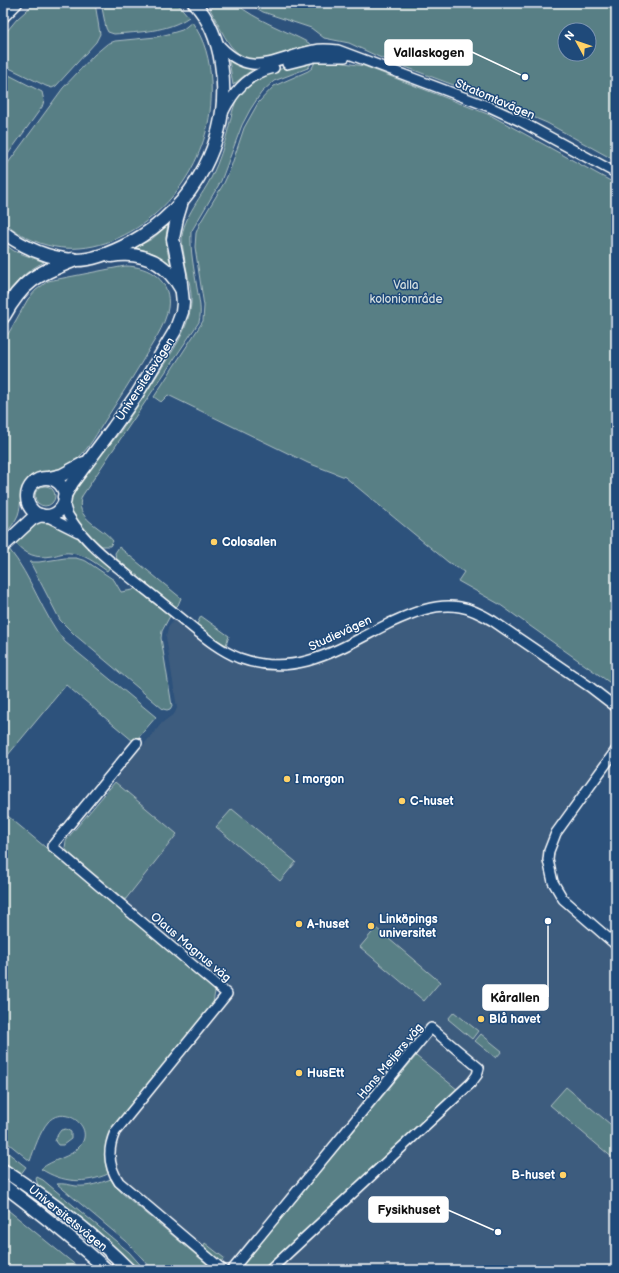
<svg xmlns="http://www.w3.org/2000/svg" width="619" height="1273" font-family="'Balsamiq Sans',sans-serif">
	<rect width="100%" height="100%" fill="#2d527c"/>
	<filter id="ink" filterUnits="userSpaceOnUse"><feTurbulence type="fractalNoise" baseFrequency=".025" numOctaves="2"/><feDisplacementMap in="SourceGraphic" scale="8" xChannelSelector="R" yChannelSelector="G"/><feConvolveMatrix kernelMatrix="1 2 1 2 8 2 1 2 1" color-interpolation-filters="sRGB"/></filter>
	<g filter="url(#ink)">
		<!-- built -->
		<polygon fill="#3e5c7e" points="444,613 459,614 477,619 489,625 599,700 611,711 616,719 615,739 605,756 550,831 543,853 543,866 545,878 549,889 557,902 616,951 616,987 609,1006 616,999 616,1270 214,1270 220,1262 122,1181 117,1171 114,1160 114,1147 119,1133 234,992 125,900 176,834 115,782 124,768 162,723 175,713 177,708 166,636 168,628 174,620 202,643 221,657 238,664 256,669 288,672 301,669 331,659 400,624 430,615"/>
		<!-- green -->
		<g fill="#587f85" stroke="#acbfc2" fill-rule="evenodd">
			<polygon points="35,3 95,3 100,34 96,42 56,86 52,88 46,86 3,65 3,36 17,19"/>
			<path d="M 101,3 L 177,3 L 189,17 C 167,32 139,32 114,34 L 108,32 L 106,28 Z"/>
			<path d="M 218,3 L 235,3 C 257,21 285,30 309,43 L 311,48 C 285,56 251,73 230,45 C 222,34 217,21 210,9 Z"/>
			<path d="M 248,3 L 616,3 L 616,161 L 547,123 L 488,98 L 379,57 L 349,43 L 324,38 L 311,28 L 263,12 ZM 565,30 L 589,30 L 589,54 L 565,54 Z"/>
			<path d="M 192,22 C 205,40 210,61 211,82 C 213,114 205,145 189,173 C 151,238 67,278 3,221 L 3,170 L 63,88 L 94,55 L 107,44 L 115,41 L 156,37 L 172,33 L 182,30 Z"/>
			<polygon points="229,60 236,64 252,70 245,75 233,85"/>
			<path d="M 311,61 L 311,64 L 308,68 L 274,81 L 261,93 L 250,110 L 242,125 L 221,181 L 191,232 C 190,251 194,269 197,288 C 199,300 202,310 199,322 L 82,496 C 73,519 102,526 113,541 L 110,546 L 102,546 C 91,537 67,517 68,502 C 69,491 111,444 120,432 C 135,410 149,388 163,366 C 170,355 178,344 183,332 C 196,303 191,291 185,262 C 184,254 182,246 182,238 C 183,217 203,195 212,176 C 219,161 224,146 228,130 C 231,118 233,106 239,95 C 253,72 287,68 311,61 Z"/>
			<polygon points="332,61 364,66 490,115 616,184 616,687 499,604 458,581 464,572 448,562 345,477 308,463 168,395 161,402 154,397 203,321 204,306 195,247 196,233 200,223 224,183 230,170 244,128 258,103 274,86 308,71 312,68 315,62"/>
			<polygon points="3,72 42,92 44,101 42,107 3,161"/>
			<path d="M 168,225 C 164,240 167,253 172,267 C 160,255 152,251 134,248 L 152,239 Z"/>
			<path d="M 3,243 L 14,251 L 44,262 C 26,271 14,283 3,300 Z"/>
			<path d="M 125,266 C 150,266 172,281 168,308 C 165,327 152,343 143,360 C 131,380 119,399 106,419 C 97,433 90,447 78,458 C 74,463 68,469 61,471 C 49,475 37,470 28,481 C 19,490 22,504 18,515 C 15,522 11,527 6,533 L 3,530 L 3,343 L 28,299 L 36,290 L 48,281 Z"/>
			<circle cx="45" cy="496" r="10"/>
			<path d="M 44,521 C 71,525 91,550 110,567 L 107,571 C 95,563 85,554 70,553 C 64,552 58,555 52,556 C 35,559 26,554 15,543 C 23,535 32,524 44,521 Z"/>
			<polygon points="119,547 181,598 178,605 176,607 173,606 116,558 115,553"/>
			<path d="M 9,549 C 32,577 42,614 65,642 L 156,717 L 138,738 L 133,741 L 66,685 L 3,761 L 3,556 Z"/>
			<polygon points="65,558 76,558 86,561 114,580 121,592 133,590 135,588 170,616 162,631 161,638 172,706 170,709 167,710 163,709 75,635 60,620 30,562 39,562"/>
			<polygon points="201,616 229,636 226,645 214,638 197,624"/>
			<polygon points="115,782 177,834 125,900 68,852 65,848 66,841 71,834"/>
			<polygon points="232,809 296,862 280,881 216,827"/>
			<path d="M 3,812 L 213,987 L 215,992 L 213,1003 L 110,1133 C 104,1146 104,1160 108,1174 C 85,1184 63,1183 41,1169 C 52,1159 71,1158 80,1146 C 96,1126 63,1104 48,1122 C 40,1131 34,1150 30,1161 L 3,1139 Z"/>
			<polygon points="376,928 440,982 424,1001 360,947"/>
			<polygon points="454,1012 478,1031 472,1039 448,1019"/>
			<polygon points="481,1034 502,1051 496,1058 475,1041"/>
			<polygon points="416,1056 458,1090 265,1270 246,1270 241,1266"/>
			<polygon points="566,1087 616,1129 616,1157 614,1159 550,1105"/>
			<polygon points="66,1129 71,1132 71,1139 63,1145 58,1145 55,1141 58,1134 61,1130"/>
			<polygon points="3,1149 26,1167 20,1175 3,1163"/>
			<polygon points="37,1177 43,1180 129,1252 145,1270 136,1270 114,1249 39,1188 36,1179"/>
			<path d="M 111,1179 L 115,1186 L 122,1193 L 214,1270 L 153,1270 L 131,1246 L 57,1184 C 63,1183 70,1185 76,1186 C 89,1187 100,1183 111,1179 Z"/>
			<polygon points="3,1206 78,1267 81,1270 3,1270"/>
			<polygon points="205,1243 224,1258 221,1262 206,1249 204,1245"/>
		</g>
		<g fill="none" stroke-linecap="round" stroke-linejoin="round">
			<!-- minor casing -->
			<g stroke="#fff" stroke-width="12">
				<g id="minor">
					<path d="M 216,41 C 250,82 274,58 314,50 C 322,48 330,49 338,50 L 490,107 L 520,121 L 616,173"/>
					<polyline points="287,64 315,57 345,57"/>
					<path d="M 223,113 C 234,90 249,74 274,68"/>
					<path d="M 64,501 C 65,507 66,513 70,518 C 86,544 114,564 137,583 C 154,596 170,609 187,623 C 203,636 219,650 239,658 C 297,679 340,648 390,623 C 412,613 435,603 460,607 C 472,609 483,615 493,621 L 590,687 L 616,707"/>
					<polyline points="46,516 78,532"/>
					<path d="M 137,743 L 52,846 L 227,994 L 115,1132 C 107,1150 108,1166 119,1182 L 223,1270"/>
					<polyline points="616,750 556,833 549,851 548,860 553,882 563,899 616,945"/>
					<polyline points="232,1270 431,1028 479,1068 477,1075 471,1083 270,1270"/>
				</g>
			</g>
			<!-- major casing -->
			<g stroke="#fff" stroke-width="15">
				<g id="major">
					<polyline points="3,16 16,3"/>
					<path d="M 3,232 C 23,247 48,258 73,260 C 93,261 113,252 130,243 C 195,207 233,137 221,63 C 218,42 209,18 194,3"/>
					<path d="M 111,256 C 141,251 165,261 181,289"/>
					<polyline points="49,478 62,475 84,463"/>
					<circle cx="46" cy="497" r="19"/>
					<polyline points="64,497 72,483 113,428 137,394 175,331 182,312 183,303 180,274 173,239 177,218 181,205"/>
					<polyline points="3,546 32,519 41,515"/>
					<path d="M 3,1170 C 48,1199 92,1232 129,1270"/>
					<path d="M 3,1185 C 39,1212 74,1239 107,1270"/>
				</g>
			</g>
			<!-- highway casing -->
			<g stroke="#fff" stroke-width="17">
				<path id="highway" d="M 3,316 C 22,281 37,274 73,260"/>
			</g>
			<!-- minor -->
			<use href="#minor" stroke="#1f4a7a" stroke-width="9"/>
			<!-- major -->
			<use href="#major" stroke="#1f4a7a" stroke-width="12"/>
			<!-- highway -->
			<use href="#highway" stroke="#1f4a7a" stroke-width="14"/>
		</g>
	</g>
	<!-- markers -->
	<g fill="#ffd166" stroke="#1f4a7a" stroke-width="1.5">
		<circle cx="214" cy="542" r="4"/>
		<circle cx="287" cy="779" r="4"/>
		<circle cx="402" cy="801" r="4"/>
		<circle cx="299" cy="924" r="4"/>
		<circle cx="371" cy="926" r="4"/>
		<circle cx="481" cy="1019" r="4"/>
		<circle cx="299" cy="1073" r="4"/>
		<circle cx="563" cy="1175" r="4"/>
	</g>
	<g text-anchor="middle" stroke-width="3" stroke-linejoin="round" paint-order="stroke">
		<!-- street labels -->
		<g font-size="12" fill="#fff" stroke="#1f4a7a">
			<text transform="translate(495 99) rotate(23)" y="4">Stratomtavägen</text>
			<text transform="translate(145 379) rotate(-57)" y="4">Universitetsvägen</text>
			<text transform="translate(340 633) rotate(-25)" y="4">Studievägen</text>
			<text transform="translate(191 947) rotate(40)" y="4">Olaus Magnus väg</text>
			<text transform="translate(390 1061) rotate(-50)" y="4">Hans Meijers väg</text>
			<text transform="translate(68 1218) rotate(39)" y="4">Universitetsvägen</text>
		</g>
		<!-- park labels -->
		<g font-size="12" fill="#d5dfe0" stroke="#1f4a7a">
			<text x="406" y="289">Valla<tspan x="406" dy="14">koloniområde</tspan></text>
		</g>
		<!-- poi labels -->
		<g font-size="12" font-weight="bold" fill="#fff" stroke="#1f4a7a" text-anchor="start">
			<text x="222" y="546">Colosalen</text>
			<text x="295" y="783">I morgon</text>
			<text x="410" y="805">C-huset</text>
			<text x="379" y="923">Linköpings<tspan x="379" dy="14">universitet</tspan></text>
			<text x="307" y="928">A-huset</text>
			<text x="489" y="1023">Blå havet</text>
			<text x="307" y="1077">HusEtt</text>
			<text x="555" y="1179" text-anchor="end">B-huset</text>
		</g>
	</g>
	<!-- callouts -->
	<path fill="none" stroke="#fff" stroke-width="1.5" d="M525 77L472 52M548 921L548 997M498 1232L448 1210"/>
	<g fill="#fff" stroke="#1f4a7a" stroke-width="1.5">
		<circle cx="525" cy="77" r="4"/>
		<circle cx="548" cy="921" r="4"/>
		<circle cx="498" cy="1232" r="4"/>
	</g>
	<g fill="#fff" stroke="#fff" stroke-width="1.5">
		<rect x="385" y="40" width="87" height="25" rx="4"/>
		<rect x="483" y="985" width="65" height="25" rx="4"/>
		<rect x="369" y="1197" width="79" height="25" rx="4"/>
	</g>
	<g font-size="13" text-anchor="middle" font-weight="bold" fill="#111">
		<text x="429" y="57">Vallaskogen</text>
		<text x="515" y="1002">Kårallen</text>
		<text x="409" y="1214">Fysikhuset</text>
	</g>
	<!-- margin -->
	<rect width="619" height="1273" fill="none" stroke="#1f4a7a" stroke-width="16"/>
	<rect x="8" y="8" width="603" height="1257" fill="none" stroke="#fff" stroke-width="1.5" filter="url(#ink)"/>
	<!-- north arrow -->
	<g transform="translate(577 42) rotate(310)"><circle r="19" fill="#1f4a7a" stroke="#7992af"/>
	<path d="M0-3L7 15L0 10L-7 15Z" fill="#ffd166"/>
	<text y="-6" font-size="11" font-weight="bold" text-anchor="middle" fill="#ffffff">N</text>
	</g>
</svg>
